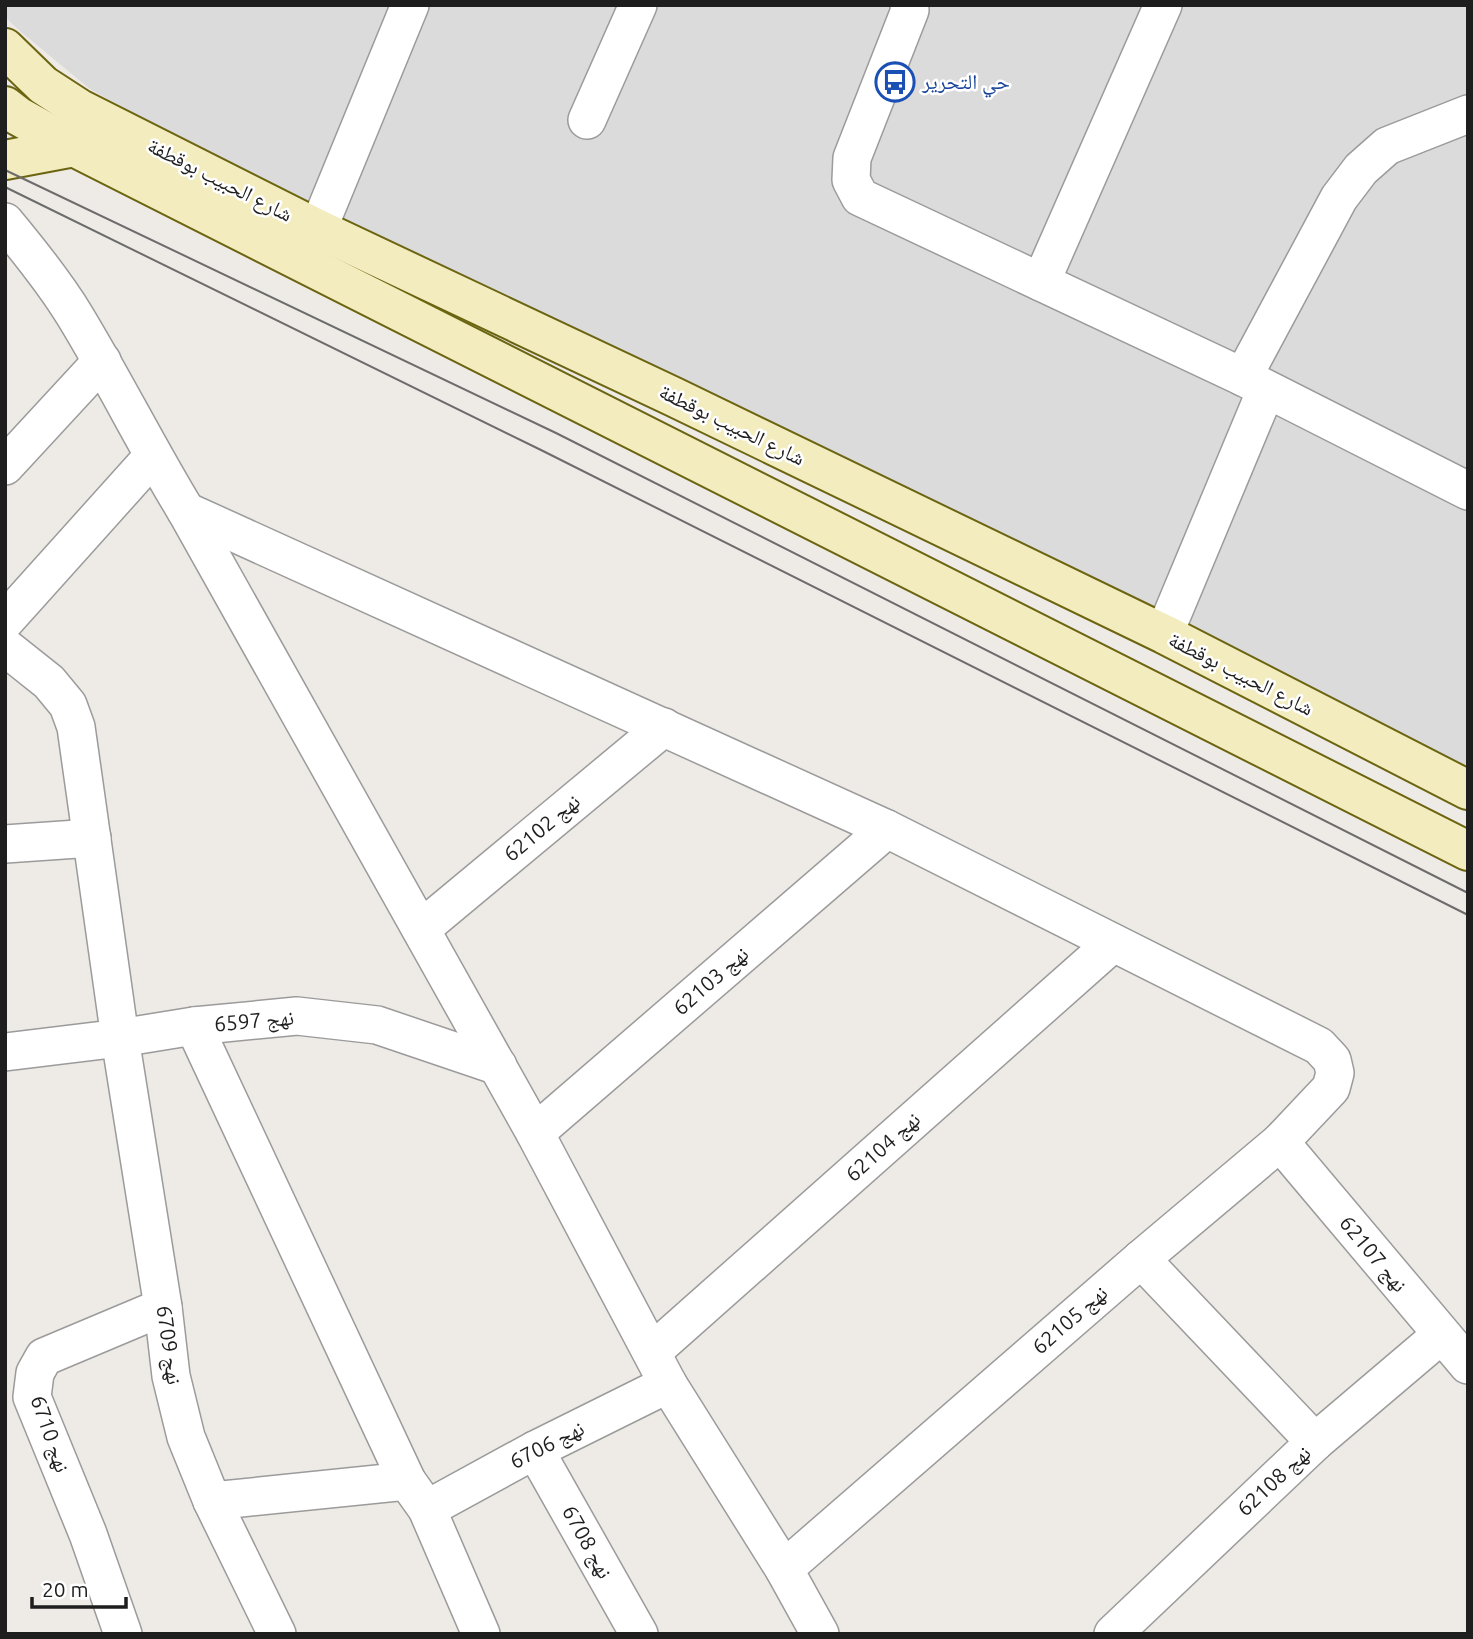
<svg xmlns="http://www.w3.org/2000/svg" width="1473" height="1639" font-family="Ubuntu,'Noto Naskh Arabic',sans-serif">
	<rect width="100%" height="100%" fill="#eeeae5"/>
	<!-- residential -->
	<polygon fill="#dcdbdb" points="5,5 1468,5 1468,767 187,143 90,89 21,32 5,17"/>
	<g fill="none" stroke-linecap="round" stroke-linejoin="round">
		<!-- street casing -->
		<g stroke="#9b9b9b" stroke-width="40">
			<g id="street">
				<polyline points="909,5 910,10 852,158 851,180 860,197 1243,377 1468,491"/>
				<polyline points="587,120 638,5"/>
				<path d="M 5,222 C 30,252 55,283 75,316 C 114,380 147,447 186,511 L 535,1133 L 668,1384 L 784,1569 L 820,1634"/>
				<polyline points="318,229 410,5"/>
				<polyline points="1041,282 1163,5"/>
				<polyline points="1243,377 1339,198 1361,169 1387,146 1468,114"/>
				<polyline points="5,466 102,361"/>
				<polyline points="186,511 887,829 1319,1046 1332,1060 1335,1073 1331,1088 1280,1142 1141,1259 784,1569"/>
				<polyline points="5,621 153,456"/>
				<polyline points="1164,634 1266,390"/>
				<polyline points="5,647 49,682 68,705 76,727 120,1038 163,1307 171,1376 186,1437 212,1501 277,1634"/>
				<polyline points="5,844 92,838"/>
				<polyline points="421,929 664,727"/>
				<polyline points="194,1026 407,1481 427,1509 481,1634"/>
				<polyline points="5,1052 120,1038 194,1026 297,1016 377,1025 498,1066"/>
				<polyline points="535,1133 887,829"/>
				<polyline points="1280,1142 1468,1365"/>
				<polyline points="1141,1259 1315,1442"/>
				<polyline points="652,1352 1113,943"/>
				<polyline points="535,1450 639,1634"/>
				<polyline points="212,1501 407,1481"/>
				<polyline points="427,1509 535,1450 668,1384"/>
				<polyline points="123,1634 88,1534 32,1397 35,1373 44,1357 163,1307"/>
				<polyline points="1113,1634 1315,1442 1441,1335"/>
			</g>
		</g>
		<!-- secondary casing -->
		<g stroke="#6b6410" stroke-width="42">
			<g id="secondary">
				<polyline points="5,48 43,85 80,109 318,229 674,397 1164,634 1468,790"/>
				<polyline points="5,106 18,116 74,147 1468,851"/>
				<polyline points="5,160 74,147"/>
			</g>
		</g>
		<!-- street -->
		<use href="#street" stroke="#fff" stroke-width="37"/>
		<!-- secondary -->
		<use href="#secondary" stroke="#f3ecbe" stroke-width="38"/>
		<!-- tram -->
		<g stroke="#6c6c6c" stroke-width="2">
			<polyline points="5,170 556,433 1468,893"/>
			<polyline points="5,187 543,451 1468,915"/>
		</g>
	</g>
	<!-- icons -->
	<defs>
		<g id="bus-ring" transform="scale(2.0125)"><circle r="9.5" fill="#fff" stroke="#1a4fb4" stroke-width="1.5"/><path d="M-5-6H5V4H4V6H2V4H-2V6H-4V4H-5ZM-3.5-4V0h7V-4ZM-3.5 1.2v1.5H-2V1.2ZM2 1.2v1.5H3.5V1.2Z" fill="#1a4fb4"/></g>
	</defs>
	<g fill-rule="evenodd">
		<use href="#bus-ring" x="895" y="82"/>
	</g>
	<g text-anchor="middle" stroke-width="5" stroke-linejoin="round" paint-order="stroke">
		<!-- transit labels -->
		<g font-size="21" fill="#164399" stroke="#fff" text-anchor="start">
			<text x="922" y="89">حي التحرير</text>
		</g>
		<!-- street labels -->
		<g font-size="21" fill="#1e1e1e" stroke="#fff">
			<text transform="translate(220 180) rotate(27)" y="7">شارع الحبيب بوقطفة</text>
			<text transform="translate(732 425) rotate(26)" y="7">شارع الحبيب بوقطفة</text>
			<text transform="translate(1241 674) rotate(27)" y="7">شارع الحبيب بوقطفة</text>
			<text transform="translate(542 828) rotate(-40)" y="7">نهج 62102</text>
			<text transform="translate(711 981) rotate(-41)" y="7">نهج 62103</text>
			<text transform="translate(254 1021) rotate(-5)" y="7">نهج 6597</text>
			<text transform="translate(883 1147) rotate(-42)" y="7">نهج 62104</text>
			<text transform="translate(1373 1254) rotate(50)" y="7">نهج 62107</text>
			<text transform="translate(1070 1320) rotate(-41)" y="7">نهج 62105</text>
			<text transform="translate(169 1345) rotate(82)" y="7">نهج 6709</text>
			<text transform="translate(50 1434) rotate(71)" y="7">نهج 6710</text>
			<text transform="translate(547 1445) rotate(-27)" y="7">نهج 6706</text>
			<text transform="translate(1274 1481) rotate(-43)" y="7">نهج 62108</text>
			<text transform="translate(587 1542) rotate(61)" y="7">نهج 6708</text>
		</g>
	</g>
	<!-- border -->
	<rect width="1473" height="1639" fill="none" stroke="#1e1e1e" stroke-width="14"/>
	<!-- scale -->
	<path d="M32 1597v10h94v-10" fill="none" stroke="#1e1e1e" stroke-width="3.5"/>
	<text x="42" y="1597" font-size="21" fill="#1e1e1e" stroke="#ffffff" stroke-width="5" paint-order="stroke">20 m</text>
</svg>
